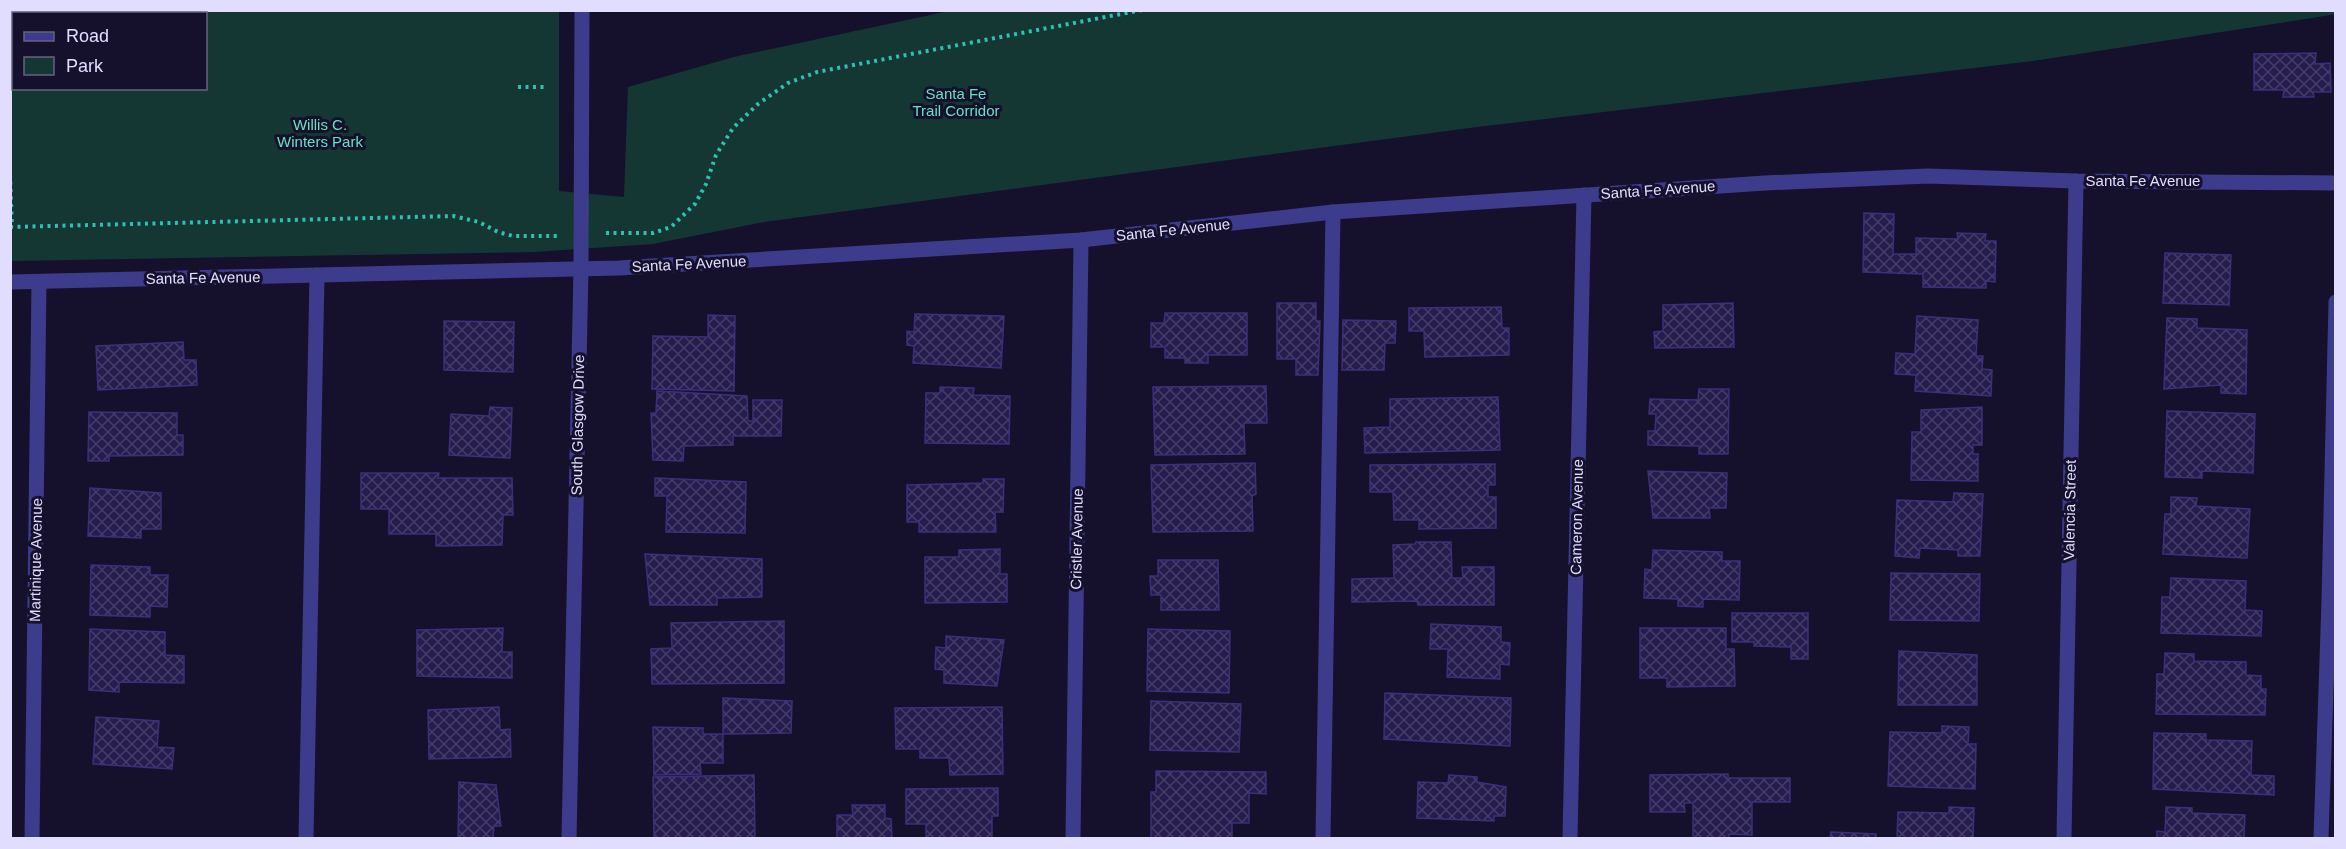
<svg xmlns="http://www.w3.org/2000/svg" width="2346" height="849" font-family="Arial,sans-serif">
	<defs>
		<pattern id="building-cross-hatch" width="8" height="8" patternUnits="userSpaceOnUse" patternTransform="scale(1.5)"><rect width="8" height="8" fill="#261d4e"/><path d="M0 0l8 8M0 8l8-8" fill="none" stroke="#453d69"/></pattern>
	</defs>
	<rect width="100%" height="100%" fill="#15112c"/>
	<!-- green -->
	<path fill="#143734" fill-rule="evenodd" d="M 2335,10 L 2336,14 L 2312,18 L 2033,61 L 1477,127 L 764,222 L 653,244 L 533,252 L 11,261 L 10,11 L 559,11 L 559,191 L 624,197 L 628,87 L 734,57 L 949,11 ZM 14,14 L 206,14 L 206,88 L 14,88 Z"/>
	<!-- building -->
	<g fill="url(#building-cross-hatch)" stroke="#3c2f7a" stroke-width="1.5">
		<polygon points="2316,53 2315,64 2330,63 2331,92 2313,92 2314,97 2283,97 2284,90 2254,90 2254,54"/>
		<polygon points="1864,213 1894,214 1893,254 1916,254 1916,238 1958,239 1957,233 1986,234 1985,241 1996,241 1995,282 1986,281 1986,288 1923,287 1923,274 1863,272"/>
		<polygon points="2165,253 2231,255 2229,305 2163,303"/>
		<polygon points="1277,303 1316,303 1316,321 1320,321 1318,375 1296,375 1296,359 1277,359"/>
		<polygon points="1733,303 1734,347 1655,348 1654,332 1663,331 1663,305"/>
		<polygon points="1501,307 1502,328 1509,328 1509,355 1425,357 1424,331 1409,331 1409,308"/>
		<polygon points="1165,313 1247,313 1247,355 1208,355 1208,363 1185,363 1185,358 1165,358 1165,347 1151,347 1151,323 1164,323"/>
		<polygon points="915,314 1004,316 1001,368 913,363 914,346 907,345 907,331 914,332"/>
		<polygon points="708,315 735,316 734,391 652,389 653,336 708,337"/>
		<polygon points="1917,316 1978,320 1976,356 1983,356 1982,369 1992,370 1991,396 1915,391 1916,375 1895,374 1896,353 1915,354"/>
		<polygon points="2167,318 2197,319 2197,328 2247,330 2246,394 2221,393 2221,385 2164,389"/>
		<polygon points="1343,320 1396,321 1395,343 1385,343 1384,370 1342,370"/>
		<polygon points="444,321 514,322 513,372 444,370"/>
		<polygon points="183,342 184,360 196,360 197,385 98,390 96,346"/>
		<polygon points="1266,386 1267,423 1244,423 1245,454 1155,455 1153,387"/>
		<polygon points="940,387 974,388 973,395 1010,396 1009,444 925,443 926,393 940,393"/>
		<polygon points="1699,389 1729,389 1728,454 1699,454 1699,446 1648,445 1648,431 1655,431 1656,414 1649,414 1650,399 1698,400"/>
		<polygon points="657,391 747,396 748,421 753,421 753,400 782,400 781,436 733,436 733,445 684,446 683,461 653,460 651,413 656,413"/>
		<polygon points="1498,397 1500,450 1365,453 1364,428 1390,427 1390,399"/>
		<polygon points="490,407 512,408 510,458 449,455 451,414 489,416"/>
		<polygon points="1982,407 1982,445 1973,445 1973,454 1978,454 1978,481 1911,480 1912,432 1921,432 1921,410"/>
		<polygon points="2167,411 2255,414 2253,473 2202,471 2202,478 2165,477"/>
		<polygon points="89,412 177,413 177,435 183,435 183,455 109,456 109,461 88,461"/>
		<polygon points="1255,463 1256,494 1252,496 1253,531 1153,532 1151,465"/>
		<polygon points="1495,464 1495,485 1488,485 1488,497 1496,497 1496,528 1419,529 1419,520 1394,520 1393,492 1370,492 1370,465"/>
		<polygon points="1648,471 1727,473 1726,508 1709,508 1710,518 1653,518"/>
		<polygon points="361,473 439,473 438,478 512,478 513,515 503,515 502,545 436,546 436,534 389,534 389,509 361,509"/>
		<polygon points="655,478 746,482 745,533 666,532 667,496 655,496"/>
		<polygon points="983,479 1004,479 1003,512 995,512 996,532 919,532 919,522 907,522 907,485 983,483"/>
		<polygon points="90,488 161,493 161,529 141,529 141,538 88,536"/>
		<polygon points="1954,493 1983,494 1980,556 1958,556 1958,550 1920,548 1919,558 1895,556 1897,500 1953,502"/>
		<polygon points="2171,497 2197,498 2196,506 2250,509 2247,558 2163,554 2165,514 2171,514"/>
		<polygon points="1416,542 1451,542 1452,578 1463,578 1462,567 1494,567 1494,605 1418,605 1417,601 1352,602 1352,579 1394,578 1393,545 1415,544"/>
		<polygon points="1000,549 1000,574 1007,574 1007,602 925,603 925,557 959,557 959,550"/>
		<polygon points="1653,550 1722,552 1722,561 1740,561 1739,600 1703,599 1703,607 1678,606 1678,599 1644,598 1645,569 1652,570"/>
		<polygon points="645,554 762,559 762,597 717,598 717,605 650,605"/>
		<polygon points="1158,560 1218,560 1219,610 1161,610 1161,595 1151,595 1150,576 1158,576"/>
		<polygon points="91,565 150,567 150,575 168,575 167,607 150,606 150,617 90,615"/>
		<polygon points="1891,573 1980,574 1979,621 1890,620"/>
		<polygon points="2171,578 2246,581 2245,610 2262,611 2261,636 2161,633 2162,597 2170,597"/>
		<polygon points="1732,613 1808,613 1808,659 1791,659 1791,647 1754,646 1754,642 1732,642"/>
		<polygon points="784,621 784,683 652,684 651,649 672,648 671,623"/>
		<polygon points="1431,624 1501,627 1501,642 1510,643 1509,665 1500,664 1500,679 1447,677 1448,649 1430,649"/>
		<polygon points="503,628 502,652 512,652 512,678 417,676 417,630"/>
		<polygon points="1640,628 1726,628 1726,649 1734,649 1735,686 1667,687 1667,678 1640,678"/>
		<polygon points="90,629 165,632 165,655 184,656 184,683 119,682 119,692 89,690"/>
		<polygon points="1148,629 1230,631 1229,693 1147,691"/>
		<polygon points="946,636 1004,640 997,686 944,683 944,670 935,669 936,647 946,648"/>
		<polygon points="1899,651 1977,655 1977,705 1898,705"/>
		<polygon points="2165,653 2194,654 2194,661 2246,662 2246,675 2261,676 2261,689 2266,689 2265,715 2156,714 2157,674 2164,674"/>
		<polygon points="1385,693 1511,698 1510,746 1384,739"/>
		<polygon points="723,698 792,701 791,733 723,734"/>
		<polygon points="1151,701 1241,704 1239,752 1150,750"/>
		<polygon points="499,707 500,730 510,729 511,757 429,759 428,710"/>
		<polygon points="1002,707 1003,774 950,775 949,758 920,758 920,749 896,749 895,708"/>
		<polygon points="96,717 159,721 157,747 174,748 172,769 93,764"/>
		<polygon points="1942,726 1969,727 1968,744 1976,744 1975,789 1888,786 1890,732 1942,733"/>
		<polygon points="653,727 703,728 703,734 723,734 723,763 700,763 701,774 654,775"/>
		<polygon points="2154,733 2206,734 2206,740 2252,741 2251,775 2274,776 2274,795 2153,789"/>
		<polygon points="1156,771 1266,772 1266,794 1249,793 1249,823 1232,823 1232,838 1151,838 1151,792 1156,792"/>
		<polygon points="1728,774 1728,778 1790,778 1790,802 1752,802 1752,835 1729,834 1729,838 1693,838 1693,803 1684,803 1685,812 1650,812 1650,775"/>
		<polygon points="754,775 755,838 654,838 653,777"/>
		<polygon points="1449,775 1477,777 1477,782 1506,787 1505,816 1494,816 1494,821 1417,818 1418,782 1448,783"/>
		<polygon points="459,782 496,785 501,826 494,826 493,838 458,838"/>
		<polygon points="998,788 998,816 992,816 992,838 926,838 926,824 906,824 906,789"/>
		<polygon points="852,805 885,805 885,818 891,819 892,838 837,838 837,815 853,815"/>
		<polygon points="1949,807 1974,808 1973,838 1897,838 1898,812 1949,813"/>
		<polygon points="2166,807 2192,808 2192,813 2245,815 2244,838 2157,838 2157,831 2165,832"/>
		<polygon points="1831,832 1876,834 1876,838 1830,838"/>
	</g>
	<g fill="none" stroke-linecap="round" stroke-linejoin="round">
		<!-- path -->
		<g stroke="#30c0b3" stroke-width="4" stroke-dasharray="3 4.5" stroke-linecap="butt">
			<polyline points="518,87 544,87"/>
			<polyline points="10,174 12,227"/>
			<polyline points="10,227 453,216 479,222 498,232 513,236 557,236"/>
			<polyline points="606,233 653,233 671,227 695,204 706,184 716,155 733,128 758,104 788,83 817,72 1142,10"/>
		</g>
		<!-- minor -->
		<g stroke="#3d3c8c" stroke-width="15">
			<polyline points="10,282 619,268 1081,240 1333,212 1765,183 1928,176 2076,181 2336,183"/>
			<polyline points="32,838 39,282"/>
			<polyline points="306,838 317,275"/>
			<polyline points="569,838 581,269 582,10"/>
			<polyline points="1073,838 1081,240"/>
			<polyline points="1323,838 1333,212"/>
			<polyline points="1570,838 1584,195"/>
			<polyline points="2064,838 2076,181"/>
			<polyline points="2321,838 2329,601 2336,302"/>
		</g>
	</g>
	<g text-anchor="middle" stroke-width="6" stroke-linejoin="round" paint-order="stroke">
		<!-- park labels -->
		<g font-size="15" fill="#66e2bf" stroke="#15112c">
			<text x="956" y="99">Santa Fe<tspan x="956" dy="17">Trail Corridor</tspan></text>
			<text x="320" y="130">Willis C.<tspan x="320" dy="17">Winters Park</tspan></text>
		</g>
		<!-- street labels -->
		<g font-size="15" fill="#e0ddff" stroke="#15112c">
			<text x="2143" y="186">Santa Fe Avenue</text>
			<text transform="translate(1658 190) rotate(-4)" y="5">Santa Fe Avenue</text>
			<text transform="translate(1173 230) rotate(-6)" y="5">Santa Fe Avenue</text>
			<text transform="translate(689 264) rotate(-3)" y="5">Santa Fe Avenue</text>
			<text transform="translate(203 278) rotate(-1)" y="5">Santa Fe Avenue</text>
			<text transform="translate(578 425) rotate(-89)" y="5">South Glasgow Drive</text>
			<text transform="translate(2070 510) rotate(-89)" y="5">Valencia Street</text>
			<text transform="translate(1577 517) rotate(-89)" y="5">Cameron Avenue</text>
			<text transform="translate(1077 539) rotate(-89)" y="5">Cristler Avenue</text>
			<text transform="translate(36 560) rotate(-89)" y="5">Martinique Avenue</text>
		</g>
	</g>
	<!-- border -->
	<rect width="2346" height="849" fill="none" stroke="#e0ddff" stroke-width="24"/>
	<!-- legend -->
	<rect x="12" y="12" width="195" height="78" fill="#15112c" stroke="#666380" stroke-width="1.5"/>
	<rect x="24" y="32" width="30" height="9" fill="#3d3c8c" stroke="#666380" stroke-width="1.5"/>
	<text x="66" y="42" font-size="18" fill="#e0ddff">Road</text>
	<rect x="24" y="57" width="30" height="18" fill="#143734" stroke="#666380" stroke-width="1.5"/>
	<text x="66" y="72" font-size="18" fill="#e0ddff">Park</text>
</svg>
